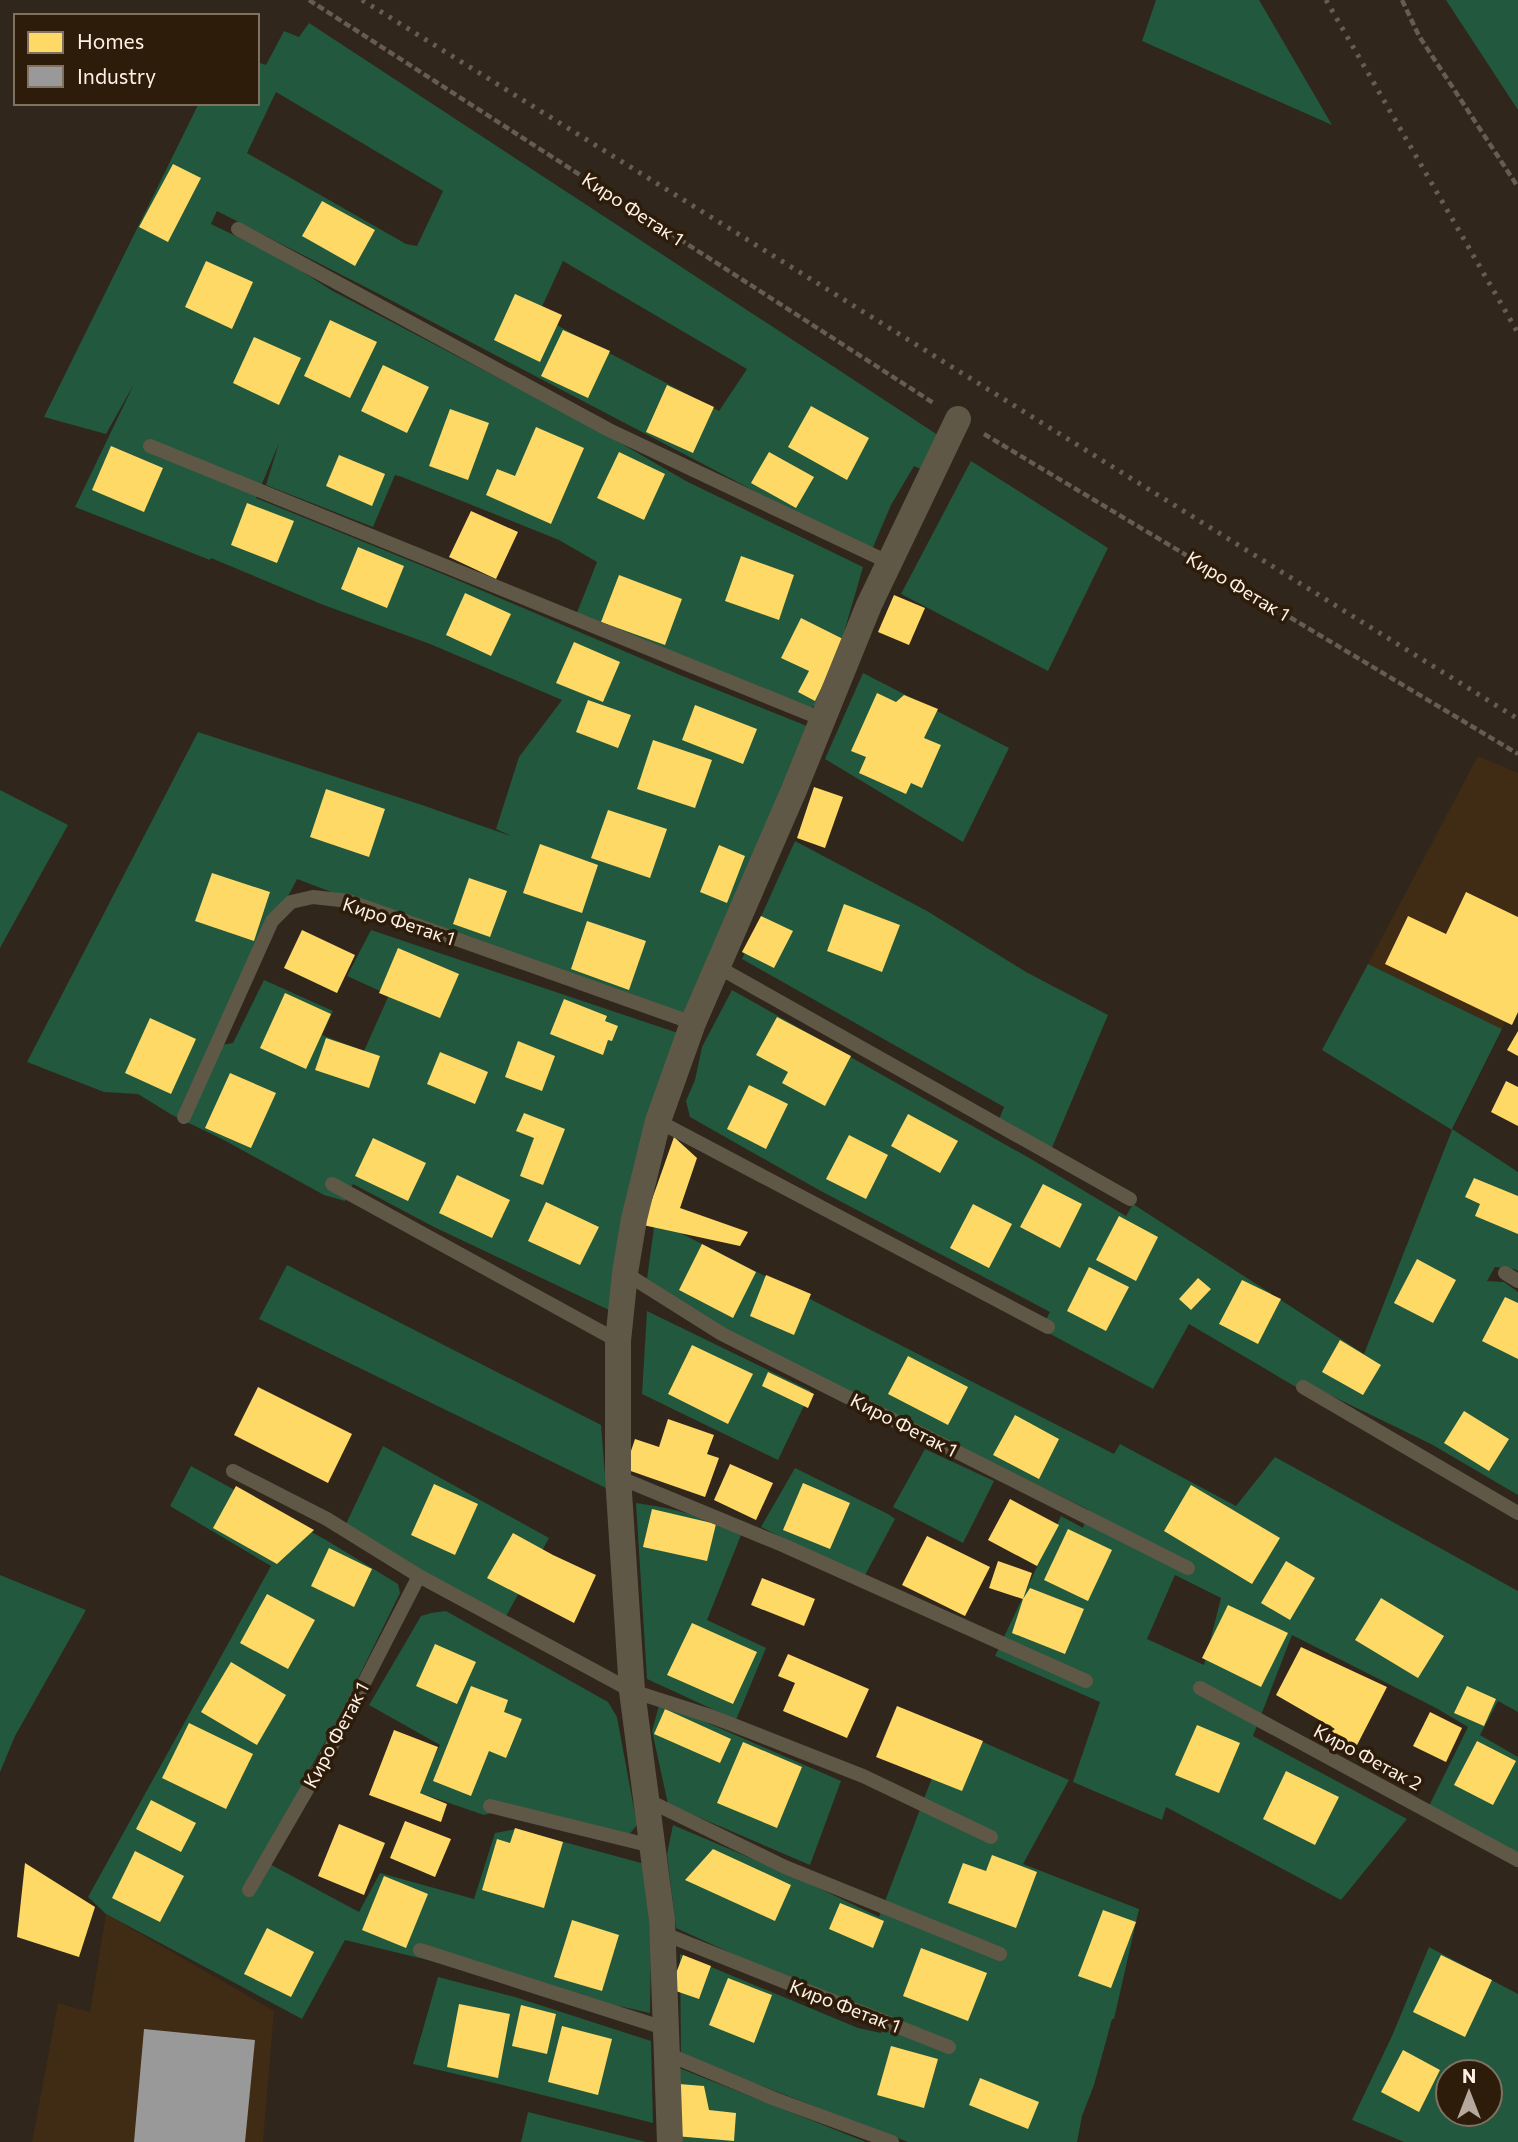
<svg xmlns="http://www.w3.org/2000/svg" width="1518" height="2142" font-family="Commissioner,sans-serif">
	<rect width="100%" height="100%" fill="#30261b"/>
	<!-- built -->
	<g fill="#402b14">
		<polygon points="1478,756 1518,773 1518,995 1502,1029 1368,964"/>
		<polygon points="106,1914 274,2011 263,2142 32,2142 58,2003 90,2012"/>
	</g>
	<!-- green -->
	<g fill="#21583e" fill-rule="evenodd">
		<polygon points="1156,0 1259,0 1332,125 1142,41"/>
		<polygon points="1446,0 1518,0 1518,110"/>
		<path d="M 309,23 L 950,443 L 932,474 L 914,466 L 891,505 L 871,552 L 379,294 L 217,211 L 211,224 L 281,258 L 331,290 L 605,434 L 686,481 L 863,567 L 836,660 L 817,704 L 802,713 L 576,615 L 597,562 L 559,540 L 402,477 L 395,475 L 373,527 L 266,485 L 279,443 L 256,498 L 455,579 L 680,675 L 807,726 L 689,1018 L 379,910 L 297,879 L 210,1047 L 233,1043 L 264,980 L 333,1011 L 322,1035 L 364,1051 L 389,995 L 347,976 L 371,930 L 681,1034 L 609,1310 L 434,1227 L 353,1184 L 345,1201 L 324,1195 L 222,1139 L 172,1115 L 138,1094 L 104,1092 L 27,1062 L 198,732 L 422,805 L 511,836 L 496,829 L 519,757 L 562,700 L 430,644 L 321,604 L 211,558 L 210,560 L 75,507 L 134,384 L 106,434 L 44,417 L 199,103 L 257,103 L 257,62 L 266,65 L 284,31 L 299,37 ZM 276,92 L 443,191 L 417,246 L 406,244 L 247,153 ZM 563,261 L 747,369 L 719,411 L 562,328 L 539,313 Z"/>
		<polygon points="971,461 1108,548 1048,671 901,594"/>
		<polygon points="863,673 1009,748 963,842 825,759"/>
		<polygon points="0,790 68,825 0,948"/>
		<polygon points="795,841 927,911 1026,972 1108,1015 1051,1150 998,1122 1004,1107 742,959"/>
		<polygon points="1368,964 1502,1029 1452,1129 1518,1172 1518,1271 1514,1269 1495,1267 1487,1281 1504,1282 1518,1292 1518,1495 1431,1444 1301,1381 1296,1387 1189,1324 1153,1389 1041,1329 1050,1312 819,1190 690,1117 686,1101 695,1080 702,1047 732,990 1031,1159 1126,1216 1133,1204 1364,1354 1452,1130 1322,1050"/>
		<path d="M 655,1220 L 1114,1454 L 1120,1444 L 1236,1506 L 1275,1457 L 1518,1591 L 1518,1712 L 1498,1701 L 1480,1735 L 1518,1757 L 1518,1855 L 1429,1806 L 1468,1727 L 1436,1708 L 1292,1635 L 1253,1736 L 1407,1819 L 1341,1900 L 1166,1807 L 1162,1820 L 1073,1782 L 1100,1702 L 995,1656 L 1061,1516 L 1083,1528 L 1089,1510 L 666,1301 L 647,1279 ZM 1175,1575 L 1221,1598 L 1204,1665 L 1147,1639 Z"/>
		<polygon points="287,1265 601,1425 606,1488 259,1319"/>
		<polygon points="647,1311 811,1391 778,1460 642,1394"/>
		<polygon points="383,1446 549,1538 503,1622 345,1526"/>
		<polygon points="925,1449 994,1481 963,1543 893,1507"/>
		<path d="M 191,1466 L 326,1540 L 398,1584 L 400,1593 L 340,1715 L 304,1780 L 266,1862 L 359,1912 L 380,1873 L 474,1899 L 495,1833 L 516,1829 L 645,1864 L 651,1949 L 650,2013 C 548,1991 447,1964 345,1940 L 302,2019 L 106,1914 L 88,1897 L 271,1566 L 170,1506 Z"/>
		<polygon points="795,1468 888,1514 895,1519 863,1579 761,1527"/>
		<path d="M 636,1503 C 672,1508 709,1517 741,1535 L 707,1620 L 766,1648 L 736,1720 L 647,1679 Z"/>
		<polygon points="0,1575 86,1610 15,1736 0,1772"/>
		<polygon points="446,1611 608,1702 617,1717 637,1825 626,1838 506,1809 484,1815 417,1792 440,1745 369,1705 421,1616 431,1613"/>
		<polygon points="660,1702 841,1781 810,1865 668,1804 652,1731"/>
		<polygon points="951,1728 1069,1780 1023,1864 1139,1909 1114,2019 1112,2019 1094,2085 1082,2116 1077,2142 908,2142 681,2055 680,1954 858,2028 881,2033 887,2018 766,1969 676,1928 667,1854 673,1825 800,1879 879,1917"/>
		<path d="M 1429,1947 L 1518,1994 L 1518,2142 L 1404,2142 L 1352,2120 L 1392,2036 ZM 1448,2072 L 1490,2072 L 1490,2114 L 1448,2114 Z"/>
		<polygon points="438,1977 515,1997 651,2041 653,2123 503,2085 413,2064"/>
		<polygon points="679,2068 866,2142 683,2142"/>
		<polygon points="528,2112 646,2142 521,2142"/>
	</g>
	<!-- homes -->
	<g fill="#ffd966">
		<polygon points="173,164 201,178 168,242 139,227"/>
		<polygon points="322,201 375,230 355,266 302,236"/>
		<polygon points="206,261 253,282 232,329 185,307"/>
		<polygon points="515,294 562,315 540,362 494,340"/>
		<polygon points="330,320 377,342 350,398 304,376"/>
		<polygon points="563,330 610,351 588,398 541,376"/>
		<polygon points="254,337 301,358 279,405 233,383"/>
		<polygon points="383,365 429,387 407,433 361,411"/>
		<polygon points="667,385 714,407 693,453 646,432"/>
		<polygon points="811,406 869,438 847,480 788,447"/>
		<polygon points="450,409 489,423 468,480 429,466"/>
		<polygon points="536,427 584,448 551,524 486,495 497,469 515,476"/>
		<polygon points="111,446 163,468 144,512 92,490"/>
		<polygon points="619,452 665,474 644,520 597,498"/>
		<polygon points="769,452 814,477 796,508 751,483"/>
		<polygon points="339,455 385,474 372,506 326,486"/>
		<polygon points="247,503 294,521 277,563 231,545"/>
		<polygon points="471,511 518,532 496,579 449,557"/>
		<polygon points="358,547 404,566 387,608 341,589"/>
		<polygon points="741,556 794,575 779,620 725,601"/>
		<polygon points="619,575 682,599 665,645 601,622"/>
		<polygon points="465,593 511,614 491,656 446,635"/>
		<polygon points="894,595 925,608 909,645 878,632"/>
		<polygon points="801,618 845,640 815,701 798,692 809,671 781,658"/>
		<polygon points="574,642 620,662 603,702 556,683"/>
		<polygon points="877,693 896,702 904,695 938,709 924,738 941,745 922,788 911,783 906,794 859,773 866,757 851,751"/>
		<polygon points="588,700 631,715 618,748 576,732"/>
		<polygon points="695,705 757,729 743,764 682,740"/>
		<polygon points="653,740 712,760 695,808 637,789"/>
		<polygon points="814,787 843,797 825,848 797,838"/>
		<polygon points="326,789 385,809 369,857 310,837"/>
		<polygon points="608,810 667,829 650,878 591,858"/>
		<polygon points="540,844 598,865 582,913 523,893"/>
		<polygon points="719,845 745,856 727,903 700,892"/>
		<polygon points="212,873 270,892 254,941 195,921"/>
		<polygon points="469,878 507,891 490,937 453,924"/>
		<polygon points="1466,892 1518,917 1518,1012 1512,1025 1385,964 1408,916 1446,934"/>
		<polygon points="844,904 900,925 882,972 827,951"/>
		<polygon points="761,916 793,931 774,968 742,952"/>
		<polygon points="587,921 646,941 629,990 571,969"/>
		<polygon points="302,930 355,955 337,993 284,968"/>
		<polygon points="398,948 459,974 440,1018 379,993"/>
		<polygon points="285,993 331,1014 306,1069 260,1048"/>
		<polygon points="564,999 607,1016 605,1021 618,1026 612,1041 608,1040 603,1055 550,1034"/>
		<polygon points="777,1017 851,1056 825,1106 782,1083 788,1072 756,1055"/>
		<polygon points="150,1018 196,1039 171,1094 125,1073"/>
		<polygon points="1518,1031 1518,1056 1507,1050"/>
		<polygon points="326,1038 380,1056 369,1088 315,1070"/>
		<polygon points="518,1041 555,1056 542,1091 505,1077"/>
		<polygon points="440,1052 488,1072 475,1104 427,1084"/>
		<polygon points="230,1073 276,1093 251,1148 205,1128"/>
		<polygon points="1506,1081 1518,1087 1518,1126 1491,1112"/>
		<polygon points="749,1085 788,1104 766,1149 727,1129"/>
		<polygon points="524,1113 565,1129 543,1185 520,1176 534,1138 516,1131"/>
		<polygon points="908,1114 958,1141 940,1173 891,1146"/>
		<polygon points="849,1135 888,1155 866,1199 826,1179"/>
		<polygon points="674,1137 697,1158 680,1208 748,1232 740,1246 643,1225"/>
		<polygon points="373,1138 426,1163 408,1201 355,1176"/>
		<polygon points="457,1175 510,1200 492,1238 439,1213"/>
		<polygon points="1474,1178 1518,1196 1518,1234 1475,1216 1480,1204 1465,1197"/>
		<polygon points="1043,1184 1082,1204 1060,1248 1020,1227"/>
		<polygon points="546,1202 599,1227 580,1265 528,1241"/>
		<polygon points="973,1204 1012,1224 989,1268 950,1248"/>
		<polygon points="1119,1216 1158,1237 1136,1281 1096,1260"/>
		<polygon points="702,1244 756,1272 733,1318 679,1290"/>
		<polygon points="1417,1259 1456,1280 1433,1323 1394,1303"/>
		<polygon points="1089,1267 1129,1287 1106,1331 1067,1311"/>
		<polygon points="766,1275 811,1294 794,1335 750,1316"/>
		<polygon points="1198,1278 1211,1289 1191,1310 1179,1299"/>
		<polygon points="1242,1280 1281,1299 1258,1344 1219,1324"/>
		<polygon points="1505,1297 1518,1303 1518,1359 1482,1341"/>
		<polygon points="1340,1340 1381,1365 1363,1395 1322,1372"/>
		<polygon points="692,1345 753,1374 728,1424 668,1394"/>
		<polygon points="908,1356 968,1387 948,1425 888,1394"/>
		<polygon points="768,1372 814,1394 808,1408 762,1386"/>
		<polygon points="258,1387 352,1434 328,1483 234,1435"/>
		<polygon points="1464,1411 1509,1439 1489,1471 1444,1443"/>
		<polygon points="1015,1415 1059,1439 1039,1479 993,1455"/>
		<polygon points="668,1419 714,1435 707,1454 719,1458 705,1497 625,1469 635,1439 659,1447"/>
		<polygon points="730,1464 773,1483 756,1520 714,1500"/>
		<polygon points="803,1483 850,1503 830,1549 783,1530"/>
		<polygon points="434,1484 478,1504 455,1555 411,1535"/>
		<polygon points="1191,1485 1280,1538 1252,1584 1164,1531"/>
		<polygon points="236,1486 314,1530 277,1564 213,1528"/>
		<polygon points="1010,1499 1059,1525 1037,1566 988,1540"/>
		<polygon points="652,1509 716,1524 707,1561 643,1547"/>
		<polygon points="1068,1529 1112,1550 1088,1601 1044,1580"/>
		<polygon points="513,1533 553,1555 596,1575 574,1623 487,1578"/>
		<polygon points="927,1536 990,1567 965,1616 902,1585"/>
		<polygon points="329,1548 372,1569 354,1607 311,1586"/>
		<polygon points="998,1561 1032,1573 1023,1599 1030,1588 1084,1609 1065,1654 1012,1633 1023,1599 989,1588"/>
		<polygon points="1286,1561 1315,1578 1290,1620 1261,1603"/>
		<polygon points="762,1578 815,1599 804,1626 751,1605"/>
		<polygon points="267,1594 315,1620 288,1669 240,1643"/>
		<polygon points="1381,1598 1444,1636 1418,1678 1355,1640"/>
		<polygon points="1228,1605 1288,1633 1261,1687 1202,1658"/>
		<polygon points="692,1623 757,1652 733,1704 667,1675"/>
		<polygon points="435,1644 476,1662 457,1704 416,1686"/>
		<polygon points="1301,1647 1387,1687 1356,1747 1329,1733 1335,1729 1276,1695"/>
		<polygon points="788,1654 869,1689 847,1738 783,1711 795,1683 778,1676"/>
		<polygon points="231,1662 286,1695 257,1745 201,1712"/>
		<polygon points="471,1686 508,1700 504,1712 522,1719 506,1758 489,1751 471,1796 433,1781"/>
		<polygon points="1467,1686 1496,1699 1484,1726 1454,1713"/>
		<polygon points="897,1706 983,1741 962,1791 876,1757"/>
		<polygon points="665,1709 731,1739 720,1763 654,1734"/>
		<polygon points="1430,1712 1462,1728 1446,1762 1413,1746"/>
		<polygon points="189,1723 253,1754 226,1809 162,1778"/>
		<polygon points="1197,1725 1240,1743 1219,1793 1175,1775"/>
		<polygon points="394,1730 438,1747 420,1793 447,1804 441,1822 369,1795"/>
		<polygon points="1477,1741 1516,1761 1493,1805 1454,1785"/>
		<polygon points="743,1742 802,1767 777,1828 717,1803"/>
		<polygon points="1286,1771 1339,1797 1315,1845 1263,1819"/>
		<polygon points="151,1800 196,1823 181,1852 136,1829"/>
		<polygon points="405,1821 451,1839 435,1877 390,1858"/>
		<polygon points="339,1824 385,1843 364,1895 318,1876"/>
		<polygon points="515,1828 563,1842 544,1908 482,1890 497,1839 510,1843"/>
		<polygon points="713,1849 791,1885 775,1921 685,1880"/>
		<polygon points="135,1851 184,1876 160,1922 112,1898"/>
		<polygon points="992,1855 1037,1872 1016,1928 948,1903 963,1863 986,1871"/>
		<polygon points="25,1863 95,1907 79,1957 17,1937"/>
		<polygon points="384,1876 428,1894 406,1948 362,1930"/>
		<polygon points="840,1903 884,1921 873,1948 829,1929"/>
		<polygon points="1103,1910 1136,1922 1111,1988 1078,1976"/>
		<polygon points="572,1920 619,1935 602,1991 554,1977"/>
		<polygon points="267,1928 314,1952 291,1997 244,1974"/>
		<polygon points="921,1948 987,1973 968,2021 903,1996"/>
		<polygon points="683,1955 711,1966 699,1999 670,1989"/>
		<polygon points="1441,1955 1492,1980 1465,2037 1413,2012"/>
		<polygon points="728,1978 772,1995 754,2043 709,2025"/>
		<polygon points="459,2004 510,2014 498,2078 447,2067"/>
		<polygon points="521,2005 556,2014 547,2054 512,2046"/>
		<polygon points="562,2026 612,2039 598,2095 548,2082"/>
		<polygon points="891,2046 938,2059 924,2108 877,2095"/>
		<polygon points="1403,2050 1440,2070 1419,2112 1381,2092"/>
		<polygon points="980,2078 1039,2102 1028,2129 969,2105"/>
		<polygon points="679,2084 704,2086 709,2110 736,2113 734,2141 675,2136"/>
	</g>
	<!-- industry -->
	<polygon fill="#999" points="144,2029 255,2040 245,2142 134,2142"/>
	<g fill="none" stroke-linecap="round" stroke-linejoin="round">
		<!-- path -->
		<g stroke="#655d51" stroke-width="4.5" stroke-dasharray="7 3.5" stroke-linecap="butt">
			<polyline points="309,0 935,404"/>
			<polyline points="1402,0 1419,36 1518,187"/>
			<polyline points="984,434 1518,754"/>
		</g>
		<!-- service -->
		<g stroke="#605846" stroke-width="14">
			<polyline points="238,229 609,430 890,563"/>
			<polyline points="150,446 822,719"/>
			<polyline points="718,967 1130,1199"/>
			<polyline points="184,1117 272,921 291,902 313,897 349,901 693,1023"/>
			<polyline points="658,1121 1048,1327"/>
			<polyline points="332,1184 618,1341"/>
			<polyline points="625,1273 722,1334 1188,1568"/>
			<polyline points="1505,1273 1518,1281"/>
			<polyline points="1303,1387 1518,1513"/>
			<polyline points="233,1471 327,1519 419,1576 632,1691 713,1717 863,1776 991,1837"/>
			<polyline points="618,1477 785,1546 1086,1681"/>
			<polyline points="1200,1688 1518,1860"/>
			<polyline points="645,1799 785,1867 1000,1954"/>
			<polyline points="490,1806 652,1846"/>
			<polyline points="249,1890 327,1755 419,1576"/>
			<polyline points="662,1933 949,2047"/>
			<polyline points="420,1950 664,2028"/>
			<polyline points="665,2053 775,2099 892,2142"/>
		</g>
		<!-- minor -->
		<polyline stroke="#605846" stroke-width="26" points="670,2142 662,1920 632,1691 618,1477 618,1341 625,1273 634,1219 658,1121 693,1023 794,790 869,605 958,419"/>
		<!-- rail -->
		<g stroke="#665d52" stroke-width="5" stroke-dasharray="3.5 7" stroke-linecap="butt">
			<polyline points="362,0 1518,719"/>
			<polyline points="1326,0 1518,333"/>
		</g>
	</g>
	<g text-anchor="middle" stroke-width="7" stroke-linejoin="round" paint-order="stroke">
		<!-- street labels -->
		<g font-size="19" fill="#fdf0e5" stroke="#2d1c09">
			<text transform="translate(633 209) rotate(33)" y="7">Киро Фетак 1</text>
			<text transform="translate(1238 586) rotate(31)" y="7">Киро Фетак 1</text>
			<text transform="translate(399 921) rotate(18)" y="7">Киро Фетак 1</text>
			<text transform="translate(904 1425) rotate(27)" y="7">Киро Фетак 1</text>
			<text transform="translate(336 1735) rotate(-62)" y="7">Киро Фетак 1</text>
			<text transform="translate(1368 1757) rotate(28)" y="7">Киро Фетак 2</text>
			<text transform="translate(845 2006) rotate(21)" y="7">Киро Фетак 1</text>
		</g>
	</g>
	<!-- legend -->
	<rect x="14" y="14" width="245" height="91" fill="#2d1c09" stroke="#807161" stroke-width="2"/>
	<rect x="28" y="32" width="35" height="21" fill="#ffd966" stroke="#807161" stroke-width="2"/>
	<text x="77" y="49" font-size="21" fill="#fdf0e5">Homes</text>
	<rect x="28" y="66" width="35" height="21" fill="#999999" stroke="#807161" stroke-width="2"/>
	<text x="77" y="84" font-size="21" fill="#fdf0e5">Industry</text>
	<!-- north arrow -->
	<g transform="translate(1469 2093)"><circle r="33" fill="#2d1c09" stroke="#807161" stroke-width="2"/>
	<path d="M0-5L12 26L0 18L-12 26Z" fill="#b5a99e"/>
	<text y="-10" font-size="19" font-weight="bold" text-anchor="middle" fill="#fdf0e5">N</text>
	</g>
</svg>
